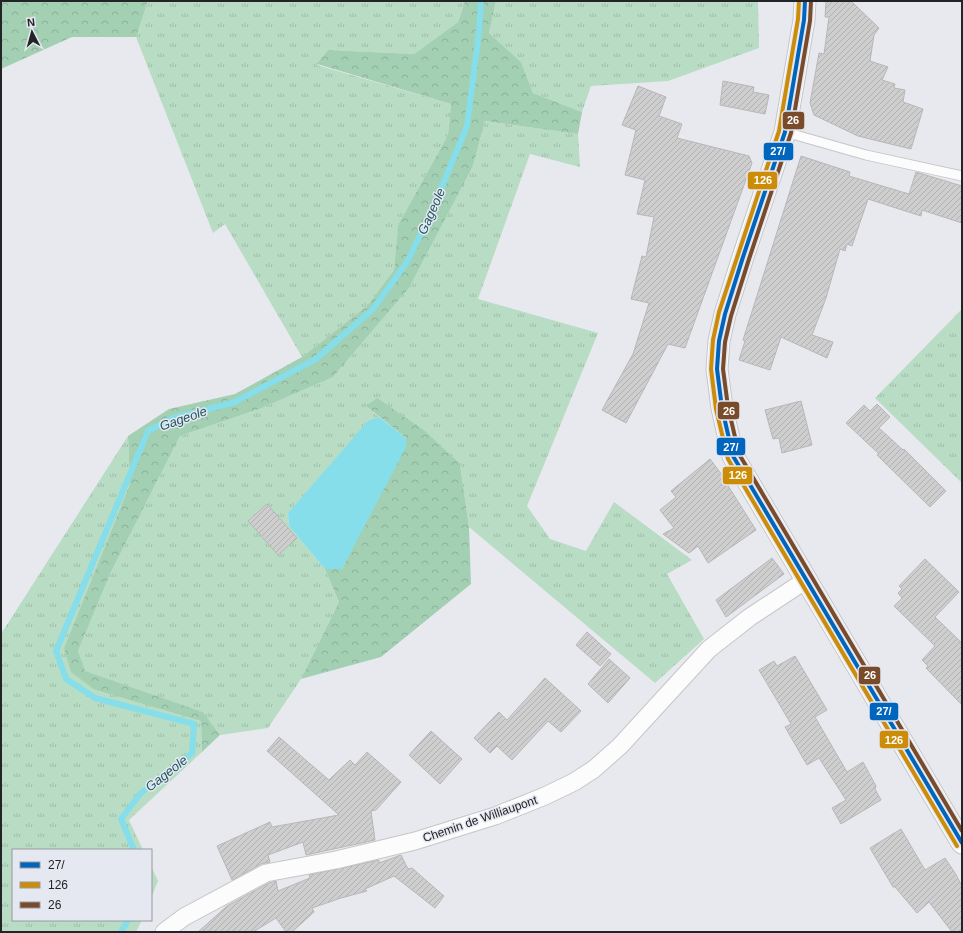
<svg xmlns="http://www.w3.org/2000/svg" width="963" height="933" font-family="Arial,sans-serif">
	<defs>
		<pattern id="grass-tufts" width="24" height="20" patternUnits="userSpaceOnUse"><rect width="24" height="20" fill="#b8dcc4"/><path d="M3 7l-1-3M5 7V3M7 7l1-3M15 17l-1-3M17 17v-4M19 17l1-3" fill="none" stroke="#9ebda8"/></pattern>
		<pattern id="forest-crowns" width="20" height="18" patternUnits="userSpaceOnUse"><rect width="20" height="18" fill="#a3cfb3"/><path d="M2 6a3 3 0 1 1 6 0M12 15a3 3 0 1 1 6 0" fill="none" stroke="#8cb29a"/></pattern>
		<pattern id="building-hatch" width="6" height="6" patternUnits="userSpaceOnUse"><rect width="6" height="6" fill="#cececf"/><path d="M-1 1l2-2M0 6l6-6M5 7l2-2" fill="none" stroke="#b1b1b2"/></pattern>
	</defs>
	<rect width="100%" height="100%" fill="#e8e9ee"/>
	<!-- grass -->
	<g fill="url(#grass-tufts)">
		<polygon points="148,1 465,1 458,22 414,54 328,50 317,65 451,104 448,135 398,225 394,270 367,306 302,357 225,224 213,233 136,37"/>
		<polygon points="496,1 758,1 759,48 668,81 591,86 582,112 533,93 521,62 489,33"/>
		<polygon points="485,121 578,134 580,167 530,154 478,299 598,333 527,506 550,539 586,551 614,502 692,560 667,574 704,639 655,683 469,527 460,464 366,406 379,417 368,422 288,513 289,526 325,569 339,602 301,679 268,728 220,735 203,712 84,671 78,651 111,572 180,436 262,408 333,377 409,288 473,166"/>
		<polygon points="962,309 962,483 875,398"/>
		<polygon points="128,436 130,484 64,648 95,690 201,721 202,752 129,820 143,850 13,850 13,920 142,920 136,932 1,932 1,634"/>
		<polygon points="151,866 158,881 151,898"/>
	</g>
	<!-- forest -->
	<g fill="url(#forest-crowns)">
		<polygon points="1,1 148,1 136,37 72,37 1,69"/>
		<polygon points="465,1 496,1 489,33 521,62 533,93 582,112 578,134 485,121 473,166 409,288 333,377 262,408 180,436 111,572 78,651 85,671 203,712 220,735 202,752 201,721 95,690 71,672 64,648 130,484 128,436 169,409 235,394 302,357 367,306 394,270 398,225 448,135 451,104 317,64 328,50 414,54 458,22"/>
		<polygon points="377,398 425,431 460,464 469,527 471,584 381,657 301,679 339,602 325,569 342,569 406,438 366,406"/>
	</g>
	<!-- water -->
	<polygon fill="#85deea" points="379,417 406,438 406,447 342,569 325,569 289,526 288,513 368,421"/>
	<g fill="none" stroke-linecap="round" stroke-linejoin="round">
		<!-- stream -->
		<g stroke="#85deea" stroke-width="6">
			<polyline points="134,850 121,819 140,794 192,753 194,724 95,698 66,679 56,651 148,431 173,418 235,402 316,359 373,309 407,262 431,213 467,126 479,32 481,1"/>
			<polyline points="121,932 128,920"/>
		</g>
	</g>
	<!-- building -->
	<g fill="url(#building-hatch)" stroke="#b8b7b8">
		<polygon points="826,1 851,1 879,28 874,35 870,61 888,67 882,80 895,84 894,88 905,90 903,102 923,109 911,149 858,136 814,115 810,103 819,53 824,54 829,17 825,17"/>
		<polygon points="723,81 754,87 753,92 769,95 765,114 720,105"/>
		<polygon points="638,86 666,97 659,116 682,124 677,138 749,156 752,163 685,348 668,344 626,423 602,410 633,354 649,303 631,299 642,256 646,257 654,217 637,214 645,180 625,175 636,130 622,125"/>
		<polygon points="801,156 850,172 849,176 909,194 916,172 962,186 962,223 922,210 921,216 868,199 852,246 847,244 845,251 840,249 826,298 812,335 833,342 827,358 781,337 770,370 739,360 745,341 743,340"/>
		<polygon points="801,401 812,445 782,453 779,438 773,439 765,410"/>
		<polygon points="877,404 890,417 879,428 903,450 904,449 946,491 930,507 877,455 879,454 846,423 864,405 870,411"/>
		<polygon points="710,459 728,483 727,484 756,530 708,563 698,546 689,553 663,534 674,528 660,510 676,497 671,491"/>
		<polygon points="267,504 297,538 278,555 248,521"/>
		<polygon points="772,558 784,574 726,617 716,600"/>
		<polygon points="925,559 959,592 935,617 962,643 962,705 926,668 928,666 922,660 935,646 894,606 902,598 898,593 902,589 899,586"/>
		<polygon points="587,632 611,654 600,666 576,645"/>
		<polygon points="795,656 827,710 815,717 847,772 863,762 876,786 875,789 881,800 841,824 832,808 846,800 819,758 807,765 785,727 791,724 759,670 774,661 777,666"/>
		<polygon points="609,659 630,678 608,703 588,684"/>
		<polygon points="545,678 581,711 561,732 548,721 512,760 497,746 490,753 474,738 499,712 507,720"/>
		<polygon points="431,731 462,759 440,784 409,755"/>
		<polygon points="279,737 329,780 350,760 355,765 367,752 401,782 376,810 371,811 375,840 306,855 303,842 268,855 270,862 261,864 232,880 217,846 270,822 272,827 339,815 267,751"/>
		<polygon points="901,829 925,870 945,858 955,873 962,886 962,932 952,932 929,902 917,913 895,887 893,887 870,848"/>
		<polygon points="401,855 408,869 412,868 444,896 435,908 394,876 365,889 367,891 341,898 312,908 314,912 292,932 286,932 276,918 253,932 198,932 227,906 269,883 276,881 278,891 310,878 309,875 379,860 379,863"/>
	</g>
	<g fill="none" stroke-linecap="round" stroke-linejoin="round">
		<!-- service casing -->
		<g stroke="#c5c6c9" stroke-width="11">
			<polyline id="service" points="785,132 866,155 962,176"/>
		</g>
		<!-- minor casing -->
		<g stroke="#c5c6c9" stroke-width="19">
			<polyline id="minor" points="164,932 184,917 266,873 336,860 415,841 495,816 545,796 574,782 594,769 620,746 709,649 750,617 806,580"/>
		</g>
		<!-- tertiary casing -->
		<g stroke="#c5c6c9" stroke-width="23">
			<polyline id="tertiary" points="805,1 804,20 785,132 743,257 725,314 719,341 717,369 722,408 733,456 962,843"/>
		</g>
		<!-- service -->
		<use href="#service" stroke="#fcfcfc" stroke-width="9"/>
		<!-- minor -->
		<use href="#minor" stroke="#fcfcfc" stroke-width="17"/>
		<!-- tertiary -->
		<use href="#tertiary" stroke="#fcfcfc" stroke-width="21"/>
		<!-- bus-1 casing -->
		<g stroke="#e5e8f1" stroke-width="7">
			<polyline id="bus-1" points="805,1 804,20 785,132 743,257 725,314 719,341 717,369 722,408 733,456 962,843"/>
		</g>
		<!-- bus-2 casing -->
		<g stroke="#e5e8f1" stroke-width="7">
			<polyline id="bus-2" points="799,1 798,19 779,131 719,312 713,340 711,369 716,409 728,459 957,846"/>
		</g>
		<!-- bus-3 casing -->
		<g stroke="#e5e8f1" stroke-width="7">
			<polyline id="bus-3" points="811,1 810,21 791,133 749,259 731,316 725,342 723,369 728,407 739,454 962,831"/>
		</g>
		<!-- bus-1 -->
		<use href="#bus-1" stroke="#0065bd" stroke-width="4"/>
		<!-- bus-2 -->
		<use href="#bus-2" stroke="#cd8c08" stroke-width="4"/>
		<!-- bus-3 -->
		<use href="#bus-3" stroke="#7a4b2a" stroke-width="4"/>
	</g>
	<g text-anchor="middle" stroke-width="3" stroke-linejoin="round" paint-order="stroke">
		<!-- street labels -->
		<g font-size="12" fill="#232427" stroke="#e5e8f1">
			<text transform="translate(480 819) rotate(-19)" y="4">Chemin de Williaupont</text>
		</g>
		<!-- water labels -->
		<g font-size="13" font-style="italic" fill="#21575e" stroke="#e5e8f1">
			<text transform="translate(431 211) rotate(-66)" y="5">Gageole</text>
			<text transform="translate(183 418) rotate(-19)" y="5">Gageole</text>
			<text transform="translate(166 773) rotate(-38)" y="5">Gageole</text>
		</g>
	</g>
	<g stroke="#e5e8f1" stroke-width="1.5">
		<rect x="782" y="111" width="23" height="19" rx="4" fill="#7a4b2a"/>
		<rect x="763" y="142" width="31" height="19" rx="4" fill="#0065bd"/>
		<rect x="747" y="171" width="31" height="19" rx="4" fill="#cd8c08"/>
		<rect x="717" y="401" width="23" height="19" rx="4" fill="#7a4b2a"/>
		<rect x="716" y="437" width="30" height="19" rx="4" fill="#0065bd"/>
		<rect x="722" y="466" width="31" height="19" rx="4" fill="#cd8c08"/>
		<rect x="858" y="666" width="23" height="19" rx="4" fill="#7a4b2a"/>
		<rect x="869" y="702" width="30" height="19" rx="4" fill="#0065bd"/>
		<rect x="879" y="730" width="30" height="19" rx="4" fill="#cd8c08"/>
	</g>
	<g font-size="11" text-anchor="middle" font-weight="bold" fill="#fff">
		<text x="793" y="124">26</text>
		<text x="778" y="155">27/</text>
		<text x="763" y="184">126</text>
		<text x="729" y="415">26</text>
		<text x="731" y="451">27/</text>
		<text x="738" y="479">126</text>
		<text x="870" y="679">26</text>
		<text x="884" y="715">27/</text>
		<text x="894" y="744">126</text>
	</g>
	<!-- border -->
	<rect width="963" height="933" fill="none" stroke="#232427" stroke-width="4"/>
	<!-- legend -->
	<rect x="12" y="849" width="140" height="72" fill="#e5e8f1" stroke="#979aa0"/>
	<rect x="20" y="862" width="20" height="6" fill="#0065bd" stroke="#979aa0"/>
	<text x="48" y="869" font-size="12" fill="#232427">27/</text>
	<rect x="20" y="882" width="20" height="6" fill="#cd8c08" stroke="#979aa0"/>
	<text x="48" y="889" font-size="12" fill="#232427">126</text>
	<rect x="20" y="902" width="20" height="6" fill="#7a4b2a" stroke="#979aa0"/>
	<text x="48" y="909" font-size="12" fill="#232427">26</text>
	<!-- north arrow -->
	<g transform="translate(32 32) rotate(354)" stroke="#e5e8f1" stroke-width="3" paint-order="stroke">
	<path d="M0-3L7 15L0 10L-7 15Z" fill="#232427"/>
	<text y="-6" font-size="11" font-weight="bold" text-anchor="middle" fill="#232427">N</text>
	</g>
</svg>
